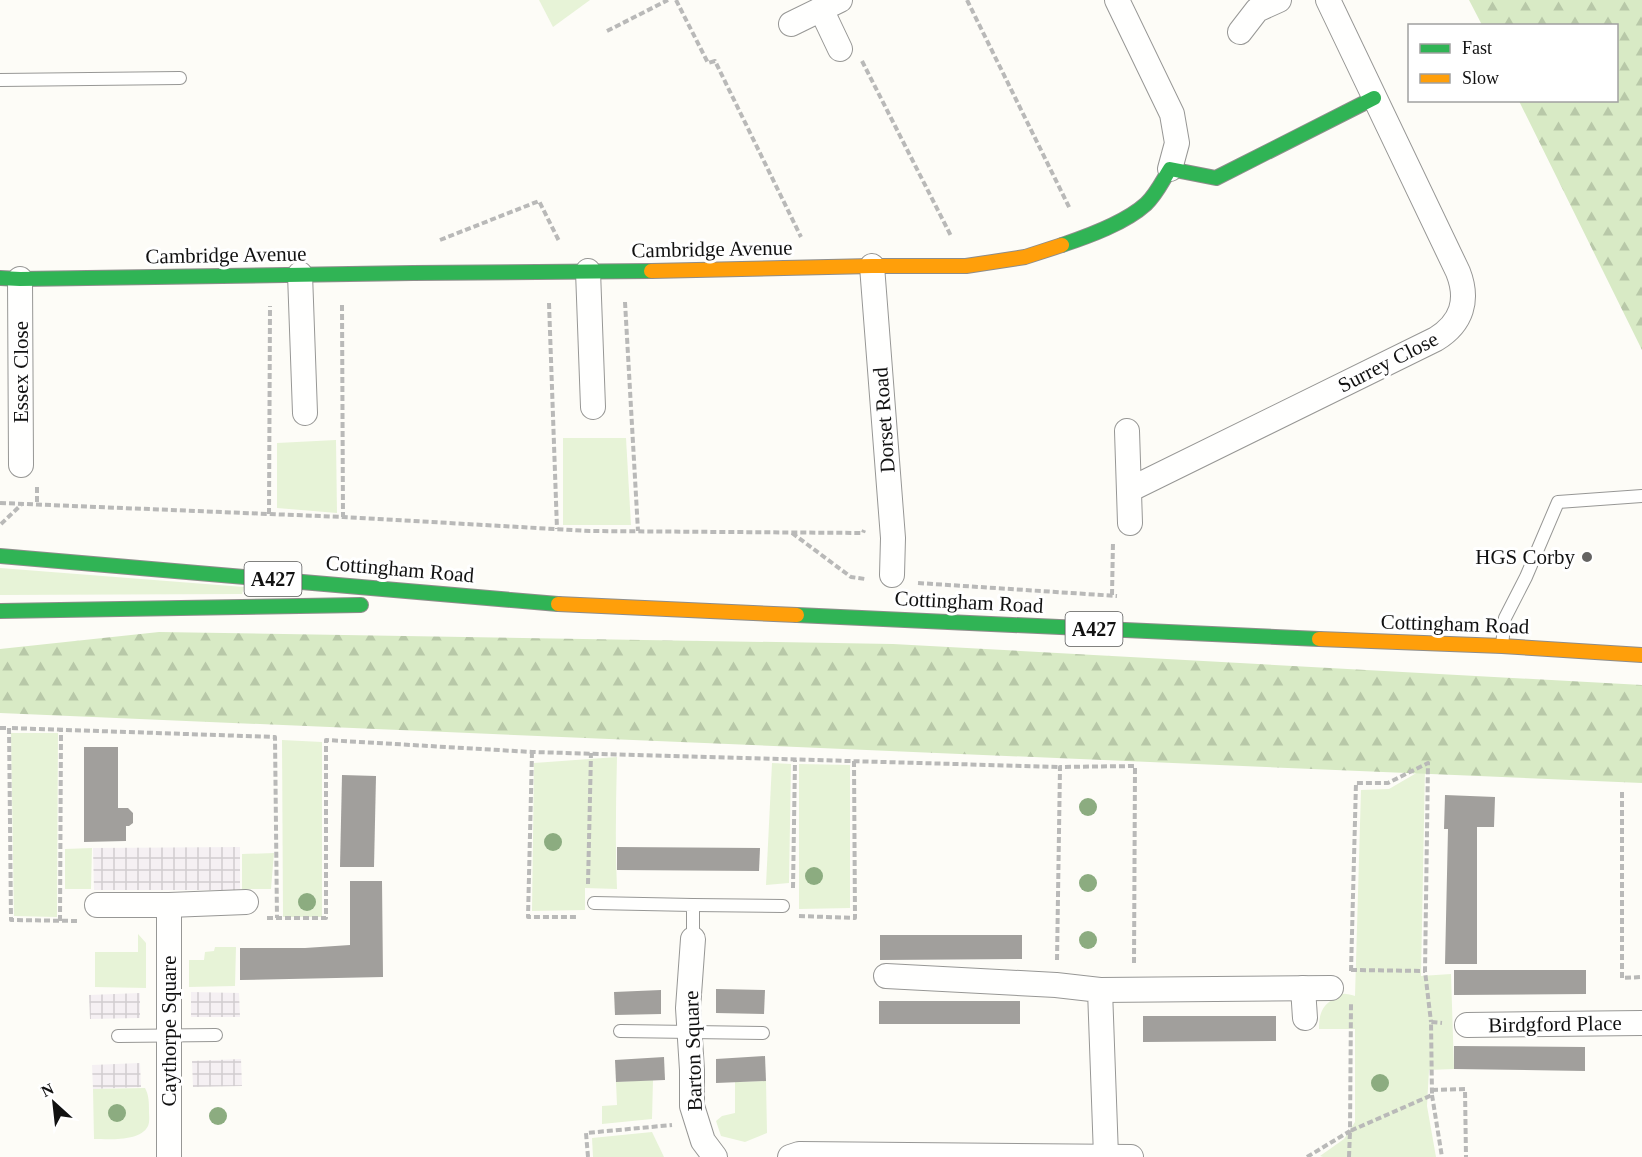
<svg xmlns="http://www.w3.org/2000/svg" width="1642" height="1157" font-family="'Times New Roman',serif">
	<defs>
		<pattern id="industrial-grid" width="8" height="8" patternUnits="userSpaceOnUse" patternTransform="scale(1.5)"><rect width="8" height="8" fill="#f5f0f3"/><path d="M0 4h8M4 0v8" fill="none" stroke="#d1cdcf"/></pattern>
		<pattern id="forest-firs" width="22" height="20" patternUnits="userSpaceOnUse" patternTransform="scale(1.5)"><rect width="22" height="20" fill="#d8eac5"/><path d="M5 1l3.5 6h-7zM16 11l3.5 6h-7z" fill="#b8c8a8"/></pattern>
	</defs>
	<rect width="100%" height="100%" fill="#fdfcf7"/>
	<!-- industrial -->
	<g fill="url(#industrial-grid)">
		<polygon points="240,847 240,890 94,890 93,848"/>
		<polygon points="191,992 239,993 240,1017 191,1017"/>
		<polygon points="140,993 140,1018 90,1019 89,995"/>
		<polygon points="241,1059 242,1086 193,1087 192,1061"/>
		<polygon points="140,1063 141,1087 93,1089 92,1065"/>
	</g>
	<!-- grass -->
	<g fill="#e7f3d7">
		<polygon points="539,0 590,0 553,27"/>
		<polygon points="563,438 626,438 631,525 563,525"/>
		<polygon points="336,440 337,513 277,508 277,443"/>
		<polygon points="0,568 244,587 242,594 0,595"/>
		<polygon points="11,733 58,733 57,917 14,916"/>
		<polygon points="282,740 322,742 322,917 283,917"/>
		<path d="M 617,757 C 616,801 615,845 617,889 L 585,888 L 585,910 L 532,911 L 534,763 Z"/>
		<polygon points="772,763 791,764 789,883 766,885"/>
		<polygon points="799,764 850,765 850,908 799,909"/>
		<path d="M 1425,768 L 1421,976 L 1451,974 L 1454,1069 L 1429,1070 L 1427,1106 L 1436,1157 L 1323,1157 L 1320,1156 L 1344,1139 L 1355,1122 L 1355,1029 L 1319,1029 C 1319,1016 1321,1007 1332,1000 C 1337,997 1341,993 1346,994 C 1349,994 1352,995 1355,996 L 1361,790 L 1389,789 Z"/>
		<polygon points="92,848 91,889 65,889 65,849"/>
		<polygon points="274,853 271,889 242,889 242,854"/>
		<polygon points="138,934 146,943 146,988 95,987 95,952 138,952"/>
		<polygon points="215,947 236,947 235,986 189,987 189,960 204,960 205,952 214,951"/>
		<polygon points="653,1080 652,1119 602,1124 602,1106 617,1105 616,1082"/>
		<polygon points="766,1081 767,1133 745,1142 721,1136 716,1121 722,1116 735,1113 735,1082"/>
		<path d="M 145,1088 C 149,1095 149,1103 149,1111 C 149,1115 150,1122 148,1126 C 140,1142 109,1139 94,1139 L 93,1089 Z"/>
		<polygon points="652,1132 664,1157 593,1157 592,1138"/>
	</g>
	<!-- forest -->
	<g fill="url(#forest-firs)">
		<polygon points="1469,0 1642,0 1642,350 1519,101 1616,100 1616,26 1482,25"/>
		<polygon points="159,632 893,644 1642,685 1642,783 0,713 0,649"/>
	</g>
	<!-- building -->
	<g fill="#a19f9c">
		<polygon points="84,747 118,747 118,808 128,808 133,813 133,823 129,826 126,826 126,841 84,842"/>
		<polygon points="342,775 376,776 374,867 340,867"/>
		<polygon points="1445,795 1495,797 1494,827 1477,827 1477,964 1445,964 1448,829 1444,829"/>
		<polygon points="617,847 760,848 759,871 617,870"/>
		<polygon points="350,881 382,881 383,977 240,980 240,948 305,948 350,945"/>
		<polygon points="880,935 1022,935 1022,959 880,960"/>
		<polygon points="1454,970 1586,970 1586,994 1454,995"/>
		<polygon points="716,989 765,990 764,1014 716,1013"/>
		<polygon points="661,990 661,1014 615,1015 614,992"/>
		<rect x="879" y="1001" width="141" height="23"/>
		<polygon points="1143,1016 1276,1016 1276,1041 1143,1042"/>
		<polygon points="1454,1046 1585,1047 1585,1071 1454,1069"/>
		<polygon points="765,1056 766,1081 716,1083 716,1059"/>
		<polygon points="664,1057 665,1080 616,1082 615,1060"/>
	</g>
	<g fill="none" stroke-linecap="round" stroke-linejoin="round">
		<!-- lane casing -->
		<g stroke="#979795" stroke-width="14">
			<g id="lane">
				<polyline points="0,80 180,78"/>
				<polyline points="1502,645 1505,618 1526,577 1558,502 1642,496"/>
				<polyline points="594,903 693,905 693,939"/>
				<polyline points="693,905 783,906"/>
				<polyline points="620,1031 763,1033"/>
				<polyline points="118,1036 216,1035"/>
			</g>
		</g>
		<!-- street casing -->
		<g stroke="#979795" stroke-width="26">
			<g id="street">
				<polyline points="1117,0 1172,114 1177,143 1170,169"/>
				<polyline points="821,9 840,49"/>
				<polyline points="791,24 840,0"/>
				<polyline points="1240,32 1257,10 1279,0"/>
				<polyline points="872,266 893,538 892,575"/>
				<polyline points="588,271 593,407"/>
				<polyline points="300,274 305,413"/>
				<polyline points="20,279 21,465"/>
				<polyline points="1127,431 1130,523"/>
				<path d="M 1129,490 L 1436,339 C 1462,323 1469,300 1458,272 L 1328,0"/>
				<polyline points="97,905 169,905 246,902"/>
				<polyline points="169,905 169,1157"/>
				<polyline points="693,939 688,1008 692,1070 692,1106 703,1141 715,1157"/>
				<polyline points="886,976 1056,985 1100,990 1106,1156"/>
				<polyline points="1303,988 1305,1018"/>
				<polyline points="1100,990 1331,988"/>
				<polyline points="1467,1025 1642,1023"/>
				<polyline points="790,1157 799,1154 1131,1157"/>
			</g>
		</g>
		<!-- fast casing -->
		<g stroke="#8e8d8b" stroke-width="16">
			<g id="fast">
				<path d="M 1062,245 C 1089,236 1125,223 1146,204 C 1156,195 1163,180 1170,169 L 1216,178 L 1374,98"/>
				<polyline points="0,278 20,279 413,273 651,271"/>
				<polyline points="0,556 558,604"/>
				<polyline points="0,611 361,605"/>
				<polyline points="797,615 1319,639"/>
			</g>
		</g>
		<!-- slow casing -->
		<g stroke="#8e8d8b" stroke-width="16">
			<g id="slow">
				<polyline points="651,271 872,266 966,266 1025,257 1062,245"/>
				<polyline points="558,604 797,615"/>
				<polyline points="1319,639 1502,646 1642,655"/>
			</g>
		</g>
		<!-- path -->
		<g stroke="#b9b9b8" stroke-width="4" stroke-dasharray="6 3" stroke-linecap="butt">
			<polyline points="676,0 708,63 715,61 801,237"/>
			<polyline points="967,0 1070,209"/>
			<polyline points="607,31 668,0"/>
			<polyline points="862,61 951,236"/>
			<polyline points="440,240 539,201 559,241"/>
			<polyline points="625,302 638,531"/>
			<polyline points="549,303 557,529"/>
			<polyline points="342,305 343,517"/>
			<polyline points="37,487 37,504"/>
			<polyline points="0,503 343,517 590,531 863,533 864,530"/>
			<polyline points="269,514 270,306"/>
			<polyline points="1,524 21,505"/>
			<polyline points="792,533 851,577 865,579"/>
			<polyline points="918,583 1117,596"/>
			<polyline points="1112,595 1113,542"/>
			<polyline points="0,728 9,728"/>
			<polyline points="532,752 528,917 578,917"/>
			<polyline points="1622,792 1622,978 1642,977"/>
			<polyline points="588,884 591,753"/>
			<polyline points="793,888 795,760"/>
			<polyline points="799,916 855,918 854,761"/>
			<polyline points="267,918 326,918 326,740 532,752 1060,767"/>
			<polyline points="60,921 61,730"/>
			<polyline points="77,921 11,920 9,728 275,737 277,918"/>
			<polyline points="1057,960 1060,767 1135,766 1134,965"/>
			<polyline points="1351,970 1425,971"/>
			<polyline points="1351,971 1356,783 1388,783 1428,763 1425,971 1431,1022"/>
			<polyline points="1432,1090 1465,1089 1466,1157"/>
			<polyline points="1432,1095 1442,1157"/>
			<polyline points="588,1157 586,1133 672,1125"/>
			<polyline points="1307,1157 1350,1131 1351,1004"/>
			<polyline points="1349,1157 1350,1131 1432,1095 1431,1022 1442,1023"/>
		</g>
		<!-- lane -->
		<use href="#lane" stroke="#fffffe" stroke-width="12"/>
		<!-- street -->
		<use href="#street" stroke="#fffffe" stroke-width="24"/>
		<!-- fast -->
		<use href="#fast" stroke="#30b455" stroke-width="14"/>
		<!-- slow -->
		<use href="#slow" stroke="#ff9f0a" stroke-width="14"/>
	</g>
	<!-- trees -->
	<g fill="#8cac80">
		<circle cx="1088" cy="807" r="9"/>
		<circle cx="553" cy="842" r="9"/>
		<circle cx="814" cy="876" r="9"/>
		<circle cx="1088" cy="883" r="9"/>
		<circle cx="307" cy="902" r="9"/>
		<circle cx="1088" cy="940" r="9"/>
		<circle cx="1380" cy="1083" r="9"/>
		<circle cx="117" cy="1113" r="9"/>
		<circle cx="218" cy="1116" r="9"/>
	</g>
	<!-- markers -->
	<circle fill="#646362" stroke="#fff" stroke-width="2" cx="1587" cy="557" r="6"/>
	<g text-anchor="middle" stroke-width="6" stroke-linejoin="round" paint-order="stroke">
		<!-- shield labels -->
		<g fill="#fff" stroke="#585858" stroke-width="1.5">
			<rect x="244.5" y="562" width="57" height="34" rx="4.5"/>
			<rect x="1065.5" y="612" width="57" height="34" rx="4.5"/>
		</g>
		<g font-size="20" font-weight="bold" fill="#111">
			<text x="273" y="586">A427</text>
			<text x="1094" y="636">A427</text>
		</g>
		<!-- street labels -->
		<g font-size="21" fill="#111" stroke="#fff">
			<text transform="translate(712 249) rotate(-1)" y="7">Cambridge Avenue</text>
			<text transform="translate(226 255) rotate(-1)" y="7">Cambridge Avenue</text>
			<text transform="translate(1388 362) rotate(-27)" y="7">Surrey Close</text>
			<text transform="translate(21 372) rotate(-90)" y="7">Essex Close</text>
			<text transform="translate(884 420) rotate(-94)" y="7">Dorset Road</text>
			<text transform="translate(400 569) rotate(5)" y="7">Cottingham Road</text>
			<text transform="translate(969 602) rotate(3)" y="7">Cottingham Road</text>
			<text transform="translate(1455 624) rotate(2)" y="7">Cottingham Road</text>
			<text transform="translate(1555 1024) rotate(-1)" y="7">Birdgford Place</text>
			<text transform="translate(169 1031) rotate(-90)" y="7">Caythorpe Square</text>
			<text transform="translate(693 1051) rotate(-92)" y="7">Barton Square</text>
		</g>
		<!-- poi labels -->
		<g font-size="21" fill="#111" stroke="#fff" text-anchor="end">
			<text x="1575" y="564">HGS Corby</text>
		</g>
	</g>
	<!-- legend -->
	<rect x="1408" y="24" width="210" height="78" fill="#ffffff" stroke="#a0a0a0" stroke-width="1.5"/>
	<rect x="1420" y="44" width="30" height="9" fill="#30b455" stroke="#a0a0a0" stroke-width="1.5"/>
	<text x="1462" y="54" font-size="18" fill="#111111">Fast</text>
	<rect x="1420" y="74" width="30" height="9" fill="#ff9f0a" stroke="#a0a0a0" stroke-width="1.5"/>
	<text x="1462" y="84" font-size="18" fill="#111111">Slow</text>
	<!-- north arrow -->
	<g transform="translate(54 1103) rotate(333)" stroke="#ffffff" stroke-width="4.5" paint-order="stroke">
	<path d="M0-4.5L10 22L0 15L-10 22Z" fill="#111111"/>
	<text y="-9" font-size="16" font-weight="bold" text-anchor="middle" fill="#111111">N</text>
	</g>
</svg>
